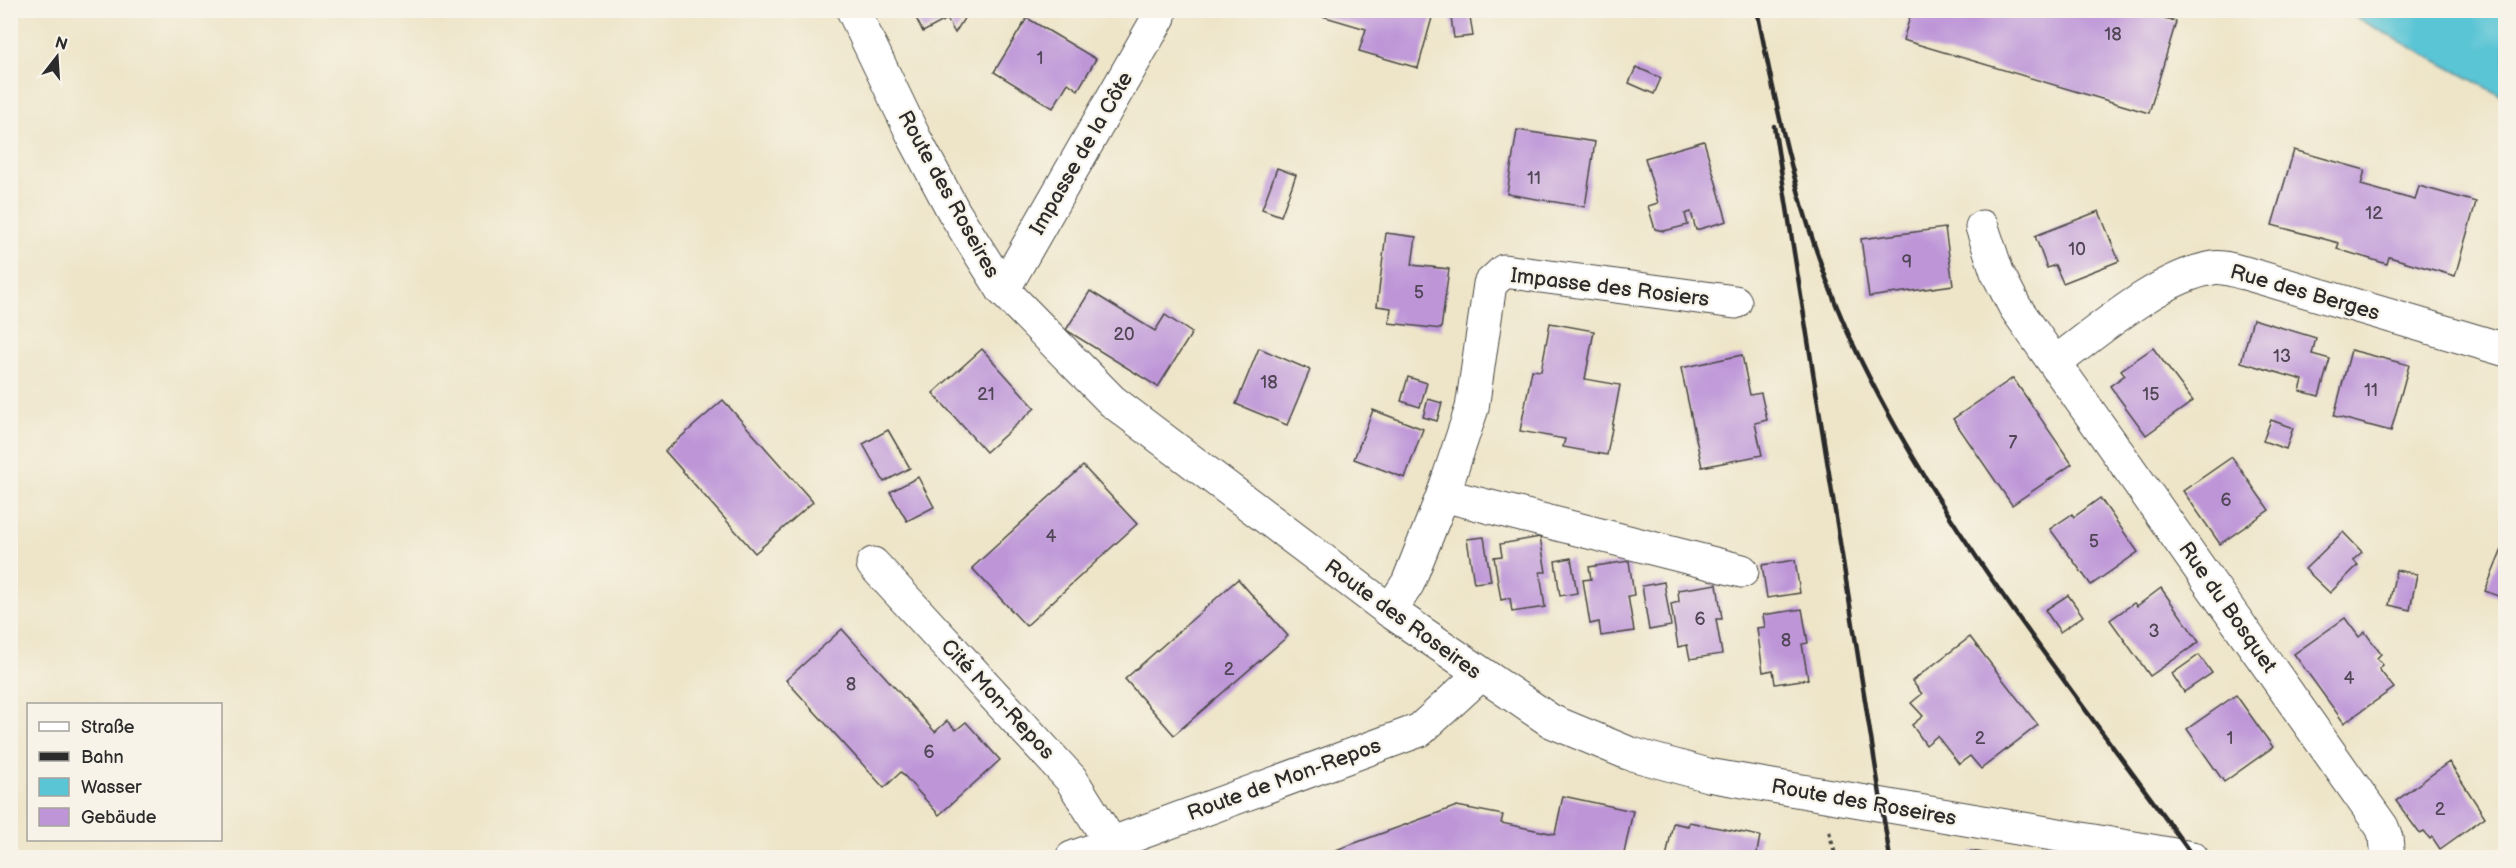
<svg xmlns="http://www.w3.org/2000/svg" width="2516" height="868" font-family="'Balsamiq Sans',sans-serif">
	<rect width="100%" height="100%" fill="#f7f3e8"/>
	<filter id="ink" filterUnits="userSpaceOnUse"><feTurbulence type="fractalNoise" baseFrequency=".0167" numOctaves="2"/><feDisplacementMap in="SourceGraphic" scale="12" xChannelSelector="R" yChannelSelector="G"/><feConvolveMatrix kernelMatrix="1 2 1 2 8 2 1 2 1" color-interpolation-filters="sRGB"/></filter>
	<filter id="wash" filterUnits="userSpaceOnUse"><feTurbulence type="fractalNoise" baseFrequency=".008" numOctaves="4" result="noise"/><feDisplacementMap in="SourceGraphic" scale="24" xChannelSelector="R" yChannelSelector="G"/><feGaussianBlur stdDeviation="1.35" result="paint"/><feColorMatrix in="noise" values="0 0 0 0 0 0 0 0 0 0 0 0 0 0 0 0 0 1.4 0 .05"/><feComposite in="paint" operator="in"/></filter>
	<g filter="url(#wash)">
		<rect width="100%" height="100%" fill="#eee5c9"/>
		<!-- water -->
		<polygon fill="#5ac5d5" stroke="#427880" stroke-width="1.5" points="2344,11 2505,11 2505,98"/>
		<g id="blocks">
			<!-- building -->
			<g fill="#be96d8">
				<polygon points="912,10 967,10 968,12 955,33 947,19 923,32"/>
				<polygon points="1323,10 1421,10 1433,14 1418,68 1359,51 1366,29 1322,16"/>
				<polygon points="1450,10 1469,10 1473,36 1454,38"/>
				<polygon points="1912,10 2137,10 2176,22 2149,113 1903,40"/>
				<polygon points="1027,18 1096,59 1078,90 1068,83 1053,108 994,72"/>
				<polygon points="1636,67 1661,78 1654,94 1629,83"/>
				<polygon points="1517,130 1595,142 1585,207 1507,194"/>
				<polygon points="1704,141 1727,221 1696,230 1691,212 1685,214 1688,225 1664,231 1655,229 1648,206 1658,203 1645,158"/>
				<polygon points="2294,150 2365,170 2361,185 2415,200 2419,186 2476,202 2455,276 2389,257 2387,264 2337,249 2339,243 2272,225"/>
				<polygon points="1277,168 1296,175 1281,216 1262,209"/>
				<polygon points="2099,211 2119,261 2063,283 2055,265 2047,268 2035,236"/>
				<polygon points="1945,228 1953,285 1869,297 1861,239"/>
				<polygon points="1386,233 1416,237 1412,265 1449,269 1441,329 1389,323 1391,308 1377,306"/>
				<polygon points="1090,291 1155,331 1165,315 1192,333 1158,387 1066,330"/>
				<polygon points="2253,319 2316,338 2312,354 2330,359 2319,396 2300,391 2303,380 2241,362"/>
				<polygon points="1550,323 1594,331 1585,379 1620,385 1607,455 1563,447 1565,439 1520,431 1532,370 1541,371"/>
				<polygon points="1259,348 1310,370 1287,425 1236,404"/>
				<polygon points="2153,348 2193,401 2146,435 2110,386 2125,375 2121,370"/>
				<polygon points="982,349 1035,408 986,452 933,393"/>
				<polygon points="2351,350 2409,365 2391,431 2334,416"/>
				<polygon points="1742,355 1750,395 1761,393 1767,420 1755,423 1762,455 1702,467 1681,368"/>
				<polygon points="1408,377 1427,383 1420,407 1401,401"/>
				<polygon points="2013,378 2072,464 2012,505 1953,419"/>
				<polygon points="1428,399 1442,403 1437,421 1423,417"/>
				<polygon points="723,400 813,502 755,553 665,451"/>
				<polygon points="1373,410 1423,429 1405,478 1354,459"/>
				<polygon points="2271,420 2293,428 2286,449 2263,441"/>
				<polygon points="888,430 910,468 884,482 863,444"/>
				<polygon points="2232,457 2269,510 2220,544 2183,491"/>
				<polygon points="1083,466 1137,524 1026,626 972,568"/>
				<polygon points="918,477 934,507 907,521 890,492"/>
				<polygon points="2100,498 2138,552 2091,585 2050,529 2072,514 2074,517"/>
				<polygon points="2343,532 2362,552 2353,560 2358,565 2330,593 2305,569"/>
				<polygon points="1484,537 1491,581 1474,583 1467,539"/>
				<polygon points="1540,537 1546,572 1540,572 1545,607 1512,612 1510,598 1501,600 1494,557 1502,556 1500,544"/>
				<polygon points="2505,542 2506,542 2506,599 2485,591"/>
				<polygon points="1571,558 1577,593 1560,596 1555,561"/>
				<polygon points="1795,560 1800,593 1767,598 1762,565"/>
				<polygon points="1629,561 1634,595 1628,596 1634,631 1601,636 1599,622 1590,624 1583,580 1591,579 1589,567"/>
				<polygon points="2396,570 2417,574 2410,610 2389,605"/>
				<polygon points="1238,579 1288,636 1174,735 1125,679"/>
				<polygon points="1664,582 1671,626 1649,630 1642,586"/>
				<polygon points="1717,584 1722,619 1716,619 1722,654 1690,659 1687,645 1678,647 1671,604 1679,602 1678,590"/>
				<polygon points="2161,588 2199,642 2150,676 2110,620 2134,603 2137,606"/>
				<polygon points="2068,595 2083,616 2060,632 2045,610"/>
				<polygon points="1802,609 1808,643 1802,644 1808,679 1775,684 1773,670 1763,672 1757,628 1765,627 1763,615"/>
				<polygon points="2345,618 2359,637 2365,632 2381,654 2377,658 2383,665 2379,669 2394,688 2344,723 2294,654"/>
				<polygon points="842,629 935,732 947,721 956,730 966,722 1000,760 939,815 901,772 884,788 786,680"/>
				<polygon points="1970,637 2038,725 1981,769 1970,756 1959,764 1937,736 1926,745 1912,725 1923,716 1911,703 1922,694 1912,681"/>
				<polygon points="2199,655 2212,673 2184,692 2172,674"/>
				<polygon points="2236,695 2273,747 2224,782 2187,729"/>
				<polygon points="2449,762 2485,817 2440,849 2432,837 2430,839 2424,832 2420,834 2396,801"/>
				<polygon points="1563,796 1633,811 1623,858 1323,858 1322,855 1457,806 1503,815 1501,823 1555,834"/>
				<polygon points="1689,822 1760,836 1756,858 1666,858 1673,823 1688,826"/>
				<polygon points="1971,851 2003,856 2003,858 1970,858"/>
			</g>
		</g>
	</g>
	<g filter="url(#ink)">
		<use href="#blocks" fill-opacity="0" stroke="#484743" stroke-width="1.5"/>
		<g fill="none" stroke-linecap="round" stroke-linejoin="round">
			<!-- minor casing -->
			<g stroke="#484743" stroke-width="35">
				<g id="minor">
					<polyline points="853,10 915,139 954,212 1003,290 1112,401 1390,611 1551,721 1628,753 1708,775 2192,858"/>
					<polyline points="1982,227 1997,272 2015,307 2382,827 2386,838 2388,858"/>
					<polyline points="1003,290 1159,17"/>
					<path d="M 2056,362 C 2098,331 2161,276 2213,268 C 2222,266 2235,271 2245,273 L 2506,350"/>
					<polyline points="1443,495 1742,571"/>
					<polyline points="873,564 1071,779 1111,843"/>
					<polyline points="1390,611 1408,583 1443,495 1472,408 1490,284 1504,271 1735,302"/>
					<polyline points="1072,858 1420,730 1480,675"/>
				</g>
			</g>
			<!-- path -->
			<polyline stroke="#484743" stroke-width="4" stroke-dasharray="4.5 4.5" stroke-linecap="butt" points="1829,831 1836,858"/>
			<!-- minor -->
			<use href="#minor" stroke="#fff" stroke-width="33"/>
			<!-- rail -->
			<g stroke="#2b2b2b" stroke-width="4.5">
				<path d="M 1757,10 C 1780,128 1807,250 1860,359 C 1948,539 2078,695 2194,858"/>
				<polyline points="1774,126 1890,858"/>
			</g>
		</g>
	</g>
	<g text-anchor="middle" stroke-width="4.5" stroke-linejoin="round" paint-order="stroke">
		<!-- number labels -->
		<g font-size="18" fill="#504656">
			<text x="2113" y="40">18</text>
			<text x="1040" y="64">1</text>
			<text x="1534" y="184">11</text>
			<text x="2374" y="219">12</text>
			<text x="2077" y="255">10</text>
			<text x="1907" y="268">9</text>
			<text x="1419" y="298">5</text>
			<text x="1124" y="340">20</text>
			<text x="2282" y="362">13</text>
			<text x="1269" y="388">18</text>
			<text x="2371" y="396">11</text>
			<text x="986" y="400">21</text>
			<text x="2151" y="400">15</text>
			<text x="2013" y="448">7</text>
			<text x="2226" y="506">6</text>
			<text x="1051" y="542">4</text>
			<text x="2094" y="547">5</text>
			<text x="1700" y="625">6</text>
			<text x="2154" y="637">3</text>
			<text x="1786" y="646">8</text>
			<text x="1229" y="675">2</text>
			<text x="2349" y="684">4</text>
			<text x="851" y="690">8</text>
			<text x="1980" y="744">2</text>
			<text x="2230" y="744">1</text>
			<text x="929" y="758">6</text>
			<text x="2440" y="815">2</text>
		</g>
		<!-- street labels -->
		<g font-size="21" fill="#2b2b2b" stroke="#f7f3e8">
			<text transform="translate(1081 153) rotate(-60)" y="7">Impasse de la Côte</text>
			<text transform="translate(949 194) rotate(61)" y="7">Route des Roseires</text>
			<text transform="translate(1610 287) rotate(7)" y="7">Impasse des Rosiers</text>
			<text transform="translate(2305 292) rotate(16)" y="7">Rue des Berges</text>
			<text transform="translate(2228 607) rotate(55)" y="7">Rue du Bosquet</text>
			<text transform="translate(1403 619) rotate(36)" y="7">Route des Roseires</text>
			<text transform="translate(998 699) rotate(47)" y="7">Cité Mon-Repos</text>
			<text transform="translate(1284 779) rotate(-20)" y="7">Route de Mon-Repos</text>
			<text transform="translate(1864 802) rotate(10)" y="7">Route des Roseires</text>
		</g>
	</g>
	<!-- margin -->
	<rect width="2516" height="868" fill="none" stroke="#f7f3e8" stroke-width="36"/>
	<!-- legend -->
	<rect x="27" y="703" width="195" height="138" fill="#f7f3e8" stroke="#a5a39c" stroke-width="1.5"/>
	<rect x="39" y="722" width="30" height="9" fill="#ffffff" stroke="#a5a39c" stroke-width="1.5"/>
	<text x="81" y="733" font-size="18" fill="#2b2b2b">Straße</text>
	<rect x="39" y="752" width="30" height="9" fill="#2b2b2b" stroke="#a5a39c" stroke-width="1.5"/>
	<text x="81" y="763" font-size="18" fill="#2b2b2b">Bahn</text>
	<rect x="39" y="778" width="30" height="18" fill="#5ac5d5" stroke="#a5a39c" stroke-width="1.5"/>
	<text x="81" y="793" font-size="18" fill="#2b2b2b">Wasser</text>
	<rect x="39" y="808" width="30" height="18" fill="#be96d8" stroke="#a5a39c" stroke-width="1.5"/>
	<text x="81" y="823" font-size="18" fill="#2b2b2b">Gebäude</text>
	<!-- north arrow -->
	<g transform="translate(57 57) rotate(17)" stroke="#f7f3e8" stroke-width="4.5" paint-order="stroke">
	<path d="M0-4.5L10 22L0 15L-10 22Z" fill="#2b2b2b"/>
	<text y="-9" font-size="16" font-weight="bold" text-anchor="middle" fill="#2b2b2b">N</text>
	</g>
</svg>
